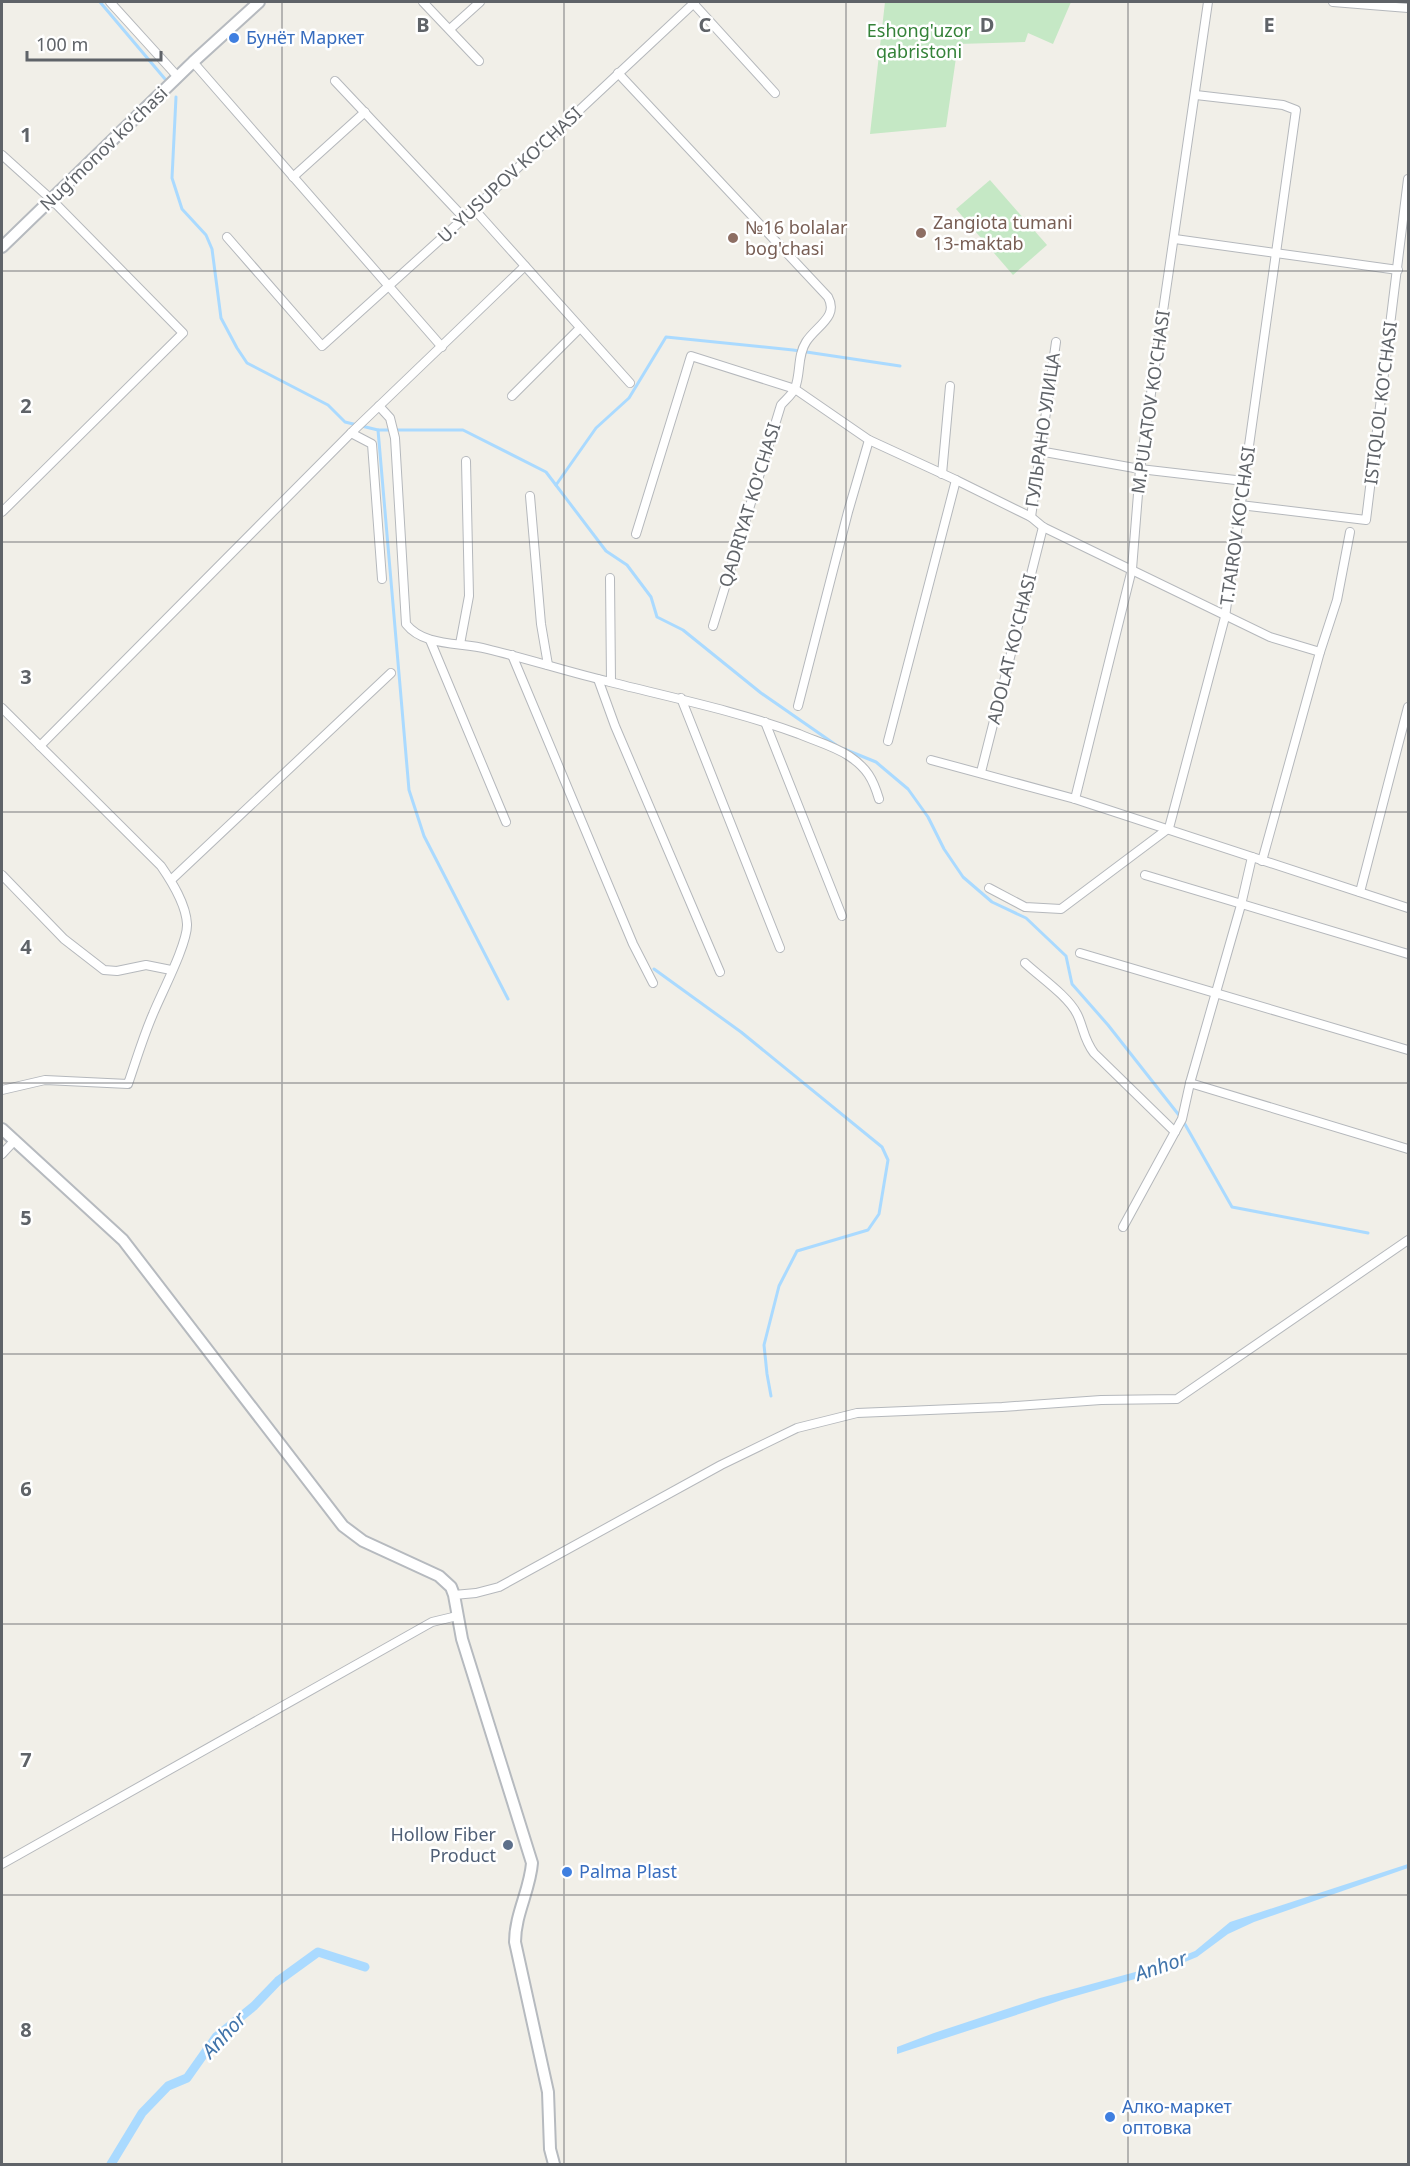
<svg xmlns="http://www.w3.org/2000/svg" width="1410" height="2166" font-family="'Noto Sans',sans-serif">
	<rect width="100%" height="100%" fill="#f1efe8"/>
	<!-- green -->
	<g fill="#c5e8c5">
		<polygon points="885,2 1071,2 1053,44 1028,33 1025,42 958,44 946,127 870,134"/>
		<polygon points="990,180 1047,245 1013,275 956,209"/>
	</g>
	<!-- water -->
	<polygon fill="#aadaff" points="1408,1864 1408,1868 1254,1922 1228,1934 1197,1957 1163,1971 1065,1999 897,2054 897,2047 934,2033 1040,1998 1161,1965 1195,1951 1230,1922"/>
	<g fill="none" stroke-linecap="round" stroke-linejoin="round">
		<!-- stream -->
		<g stroke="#aadaff" stroke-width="3">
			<polyline points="100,2 165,79"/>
			<polyline points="176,97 172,178 182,209 206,235 212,249 221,318 237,348 247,363 328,405 345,422 378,430 409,790 424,836 508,999"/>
			<polyline points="378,430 463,430 546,472 606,551 627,565 651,597 657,617 683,630 761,693 836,745"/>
			<polyline points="556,485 596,428 629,398 666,337 793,350 900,366"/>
			<polyline points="844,749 876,762 908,789 928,817 944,849 963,877 992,902 1026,918 1066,956 1072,984 1108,1025 1182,1119 1232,1207 1368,1233"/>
			<polyline points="654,969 741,1032 882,1147 888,1160 879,1214 868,1230 797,1251 779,1286 764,1345 767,1374 771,1396"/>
		</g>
		<!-- canal -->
		<polyline stroke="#aadaff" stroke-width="9" points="111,2164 142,2113 168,2086 187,2078 216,2037 254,2006 278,1981 318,1952 365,1967"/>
		<!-- street casing -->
		<g stroke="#b5b8bc" stroke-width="10">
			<g id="street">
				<polyline points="110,2 178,77"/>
				<polyline points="423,2 479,61"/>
				<polyline points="1333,2 1408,8"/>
				<polyline points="693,3 775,93"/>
				<polyline points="450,29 480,2"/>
				<polyline points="193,62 442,347"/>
				<path d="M 618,73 L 828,297 C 839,317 816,326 806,342 C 797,356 801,373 795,388 C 793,394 785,400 781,405 L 713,626"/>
				<polyline points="335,81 464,218"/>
				<polyline points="2,155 52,200 183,333 2,512"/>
				<polyline points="293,177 365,112"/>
				<polyline points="474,209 630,383"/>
				<polyline points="227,237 322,346 464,218 695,2"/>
				<polyline points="1175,239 1398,270"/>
				<polyline points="512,396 580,328"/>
				<path d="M 379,406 L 390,418 L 395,438 L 406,624 C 424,647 460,642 487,649 C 528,659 569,672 610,682 C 673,698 737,711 799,734 C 815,741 834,746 849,756 C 867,768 873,779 879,799"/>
				<polyline points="351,433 372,444 382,579"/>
				<polyline points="1039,451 1140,469 1244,481"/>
				<polyline points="942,474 950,386"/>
				<polyline points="530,496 541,624 548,665"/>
				<polyline points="1240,505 1366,520 1408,179"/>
				<polyline points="1031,517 1056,342"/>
				<polyline points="636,534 691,356 795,389 869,440 956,480 1031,517 1043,527 1270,637 1320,652 1262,861"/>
				<polyline points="610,578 611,682"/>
				<polyline points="430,640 506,822"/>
				<polyline points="460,644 469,596 466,461"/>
				<polyline points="1320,652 1337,600 1350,532"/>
				<polyline points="512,655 633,944 653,983"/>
				<polyline points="598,679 615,726 720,972"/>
				<polyline points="681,698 780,948"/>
				<polyline points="798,706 848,512 869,440"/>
				<path d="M 2,708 L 161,866 C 172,882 186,904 187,924 C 188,943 161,994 153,1014 C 143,1037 136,1061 128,1084 L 45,1080 L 2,1090"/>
				<polyline points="765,722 842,916"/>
				<polyline points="888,741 956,480"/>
				<polyline points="40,746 353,431 525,266"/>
				<polyline points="931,760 1075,799 1408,908"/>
				<polyline points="981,772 1043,527"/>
				<polyline points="1075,799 1132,569 1140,469 1208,2"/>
				<polyline points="1252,857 1241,905 1190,1083 1408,1149"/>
				<polyline points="2,875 64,939 104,970 117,971 146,965 171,970"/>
				<polyline points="1145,875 1408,954"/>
				<polyline points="171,880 391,673"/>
				<polyline points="989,888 1025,907 1061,909 1169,828 1225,617 1296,110 1283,105 1196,95"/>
				<polyline points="1360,892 1408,707"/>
				<polyline points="1080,953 1408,1050"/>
				<path d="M 1025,963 C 1040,977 1068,996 1077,1014 C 1084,1028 1083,1038 1094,1053 L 1175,1132"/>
				<polyline points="2,1154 15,1140"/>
				<polyline points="1123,1227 1182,1119 1190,1083"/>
				<polyline points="454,1595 476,1593 499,1587 721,1465 797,1428 857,1413 1002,1407 1101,1400 1177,1399 1408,1240"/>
				<polyline points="2,1864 432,1622 457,1616"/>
			</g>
		</g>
		<!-- secondary casing -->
		<g stroke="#b6babf" stroke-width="14">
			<g id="secondary">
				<polyline points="2,247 193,62 259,2"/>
				<path d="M 2,1129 L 123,1240 L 343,1526 L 363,1541 L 439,1576 L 451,1587 L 454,1595 L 462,1639 L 532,1863 C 530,1890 515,1914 515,1942 L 548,2092 L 550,2149 L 554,2164"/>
			</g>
		</g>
		<!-- street -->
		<use href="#street" stroke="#fff" stroke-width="8"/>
		<!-- secondary -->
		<use href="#secondary" stroke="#fff" stroke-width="10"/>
	</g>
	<!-- grid -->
	<path fill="none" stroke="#5f6368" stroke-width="1.5" stroke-opacity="0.55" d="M 282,2 L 282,2164M 564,2 L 564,2164M 846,2 L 846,2164M 1128,2 L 1128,2164M 2,271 L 1408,271M 2,542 L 1408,542M 2,812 L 1408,812M 2,1083 L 1408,1083M 2,1354 L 1408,1354M 2,1624 L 1408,1624M 2,1895 L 1408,1895"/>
	<!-- markers -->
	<g fill="#3f7fe0" stroke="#fff" stroke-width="2">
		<circle cx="234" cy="38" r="6"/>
		<circle cx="567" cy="1872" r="6"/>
		<circle cx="1110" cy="2117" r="6"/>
	</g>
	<g fill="#8d6e63" stroke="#fff" stroke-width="2">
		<circle cx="921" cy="233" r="6"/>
		<circle cx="733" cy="238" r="6"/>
	</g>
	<circle fill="#5c6f8a" stroke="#fff" stroke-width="2" cx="508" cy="1845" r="6"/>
	<g text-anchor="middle" stroke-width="5" stroke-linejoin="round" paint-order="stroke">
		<!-- park labels -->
		<g font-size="18" fill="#348238" stroke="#fff">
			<text x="919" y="37">Eshong'uzor<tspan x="919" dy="21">qabristoni</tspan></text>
		</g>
		<!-- shop labels -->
		<g font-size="18" fill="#366cbe" stroke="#fff" text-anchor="start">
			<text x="246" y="44">Бунёт Маркет</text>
			<text x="579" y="1878">Palma Plast</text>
			<text x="1122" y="2113">Алко-маркет<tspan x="1122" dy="21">оптовка</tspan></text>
		</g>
		<!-- street labels -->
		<g font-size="18" fill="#5f6368" stroke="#fff">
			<text transform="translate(104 149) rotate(-44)" y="6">Nugʻmonov koʻchasi</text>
			<text transform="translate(510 175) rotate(-43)" y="6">U. YUSUPOV KO‘CHASI</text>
			<text transform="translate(1151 402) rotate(-82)" y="6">M.PULATOV KO'CHASI</text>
			<text transform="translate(1381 403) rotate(-83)" y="6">ISTIQLOL KO'CHASI</text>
			<text transform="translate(1043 430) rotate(-82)" y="6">ГУЛЬРАНО УЛИЦА</text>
			<text transform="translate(750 505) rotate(-73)" y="6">QADRIYAT KO'CHASI</text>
			<text transform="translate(1238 526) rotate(-82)" y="6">T.TAIROV KO'CHASI</text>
			<text transform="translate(1012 649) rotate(-76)" y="6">ADOLAT KO'CHASI</text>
		</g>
		<!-- education labels -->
		<g font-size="18" fill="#785e54" stroke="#fff" text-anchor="start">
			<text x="933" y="229">Zangiota tumani<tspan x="933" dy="21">13-maktab</tspan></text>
			<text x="745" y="234">№16 bolalar<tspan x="745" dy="21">bog'chasi</tspan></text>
		</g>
		<!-- service labels -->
		<g font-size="18" fill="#4e5e75" stroke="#fff" text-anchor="end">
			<text x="496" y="1841">Hollow Fiber<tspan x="496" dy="21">Product</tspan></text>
		</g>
		<!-- water labels -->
		<g font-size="20" font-style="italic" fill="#4174aa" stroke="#fff">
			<text transform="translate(1161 1966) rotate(-19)" y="7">Anhor</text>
			<text transform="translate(224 2035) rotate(-47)" y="7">Anhor</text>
		</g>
	</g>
	<g font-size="20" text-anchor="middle" font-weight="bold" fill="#5f6368" stroke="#fff" stroke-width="5" stroke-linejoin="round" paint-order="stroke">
		<text x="423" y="32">B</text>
		<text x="705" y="32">C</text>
		<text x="987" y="32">D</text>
		<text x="1269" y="32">E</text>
		<text x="26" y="142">1</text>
		<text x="26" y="413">2</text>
		<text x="26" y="684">3</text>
		<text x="26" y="954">4</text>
		<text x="26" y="1225">5</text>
		<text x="26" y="1496">6</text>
		<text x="26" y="1767">7</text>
		<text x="26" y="2037">8</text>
	</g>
	<!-- border -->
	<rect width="1410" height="2166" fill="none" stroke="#5f6368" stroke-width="6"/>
	<!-- scale -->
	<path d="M27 51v9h134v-9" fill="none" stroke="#5f6368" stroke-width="3"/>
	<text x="36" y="51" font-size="18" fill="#5f6368" stroke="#ffffff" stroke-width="4.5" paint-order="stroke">100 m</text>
</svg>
